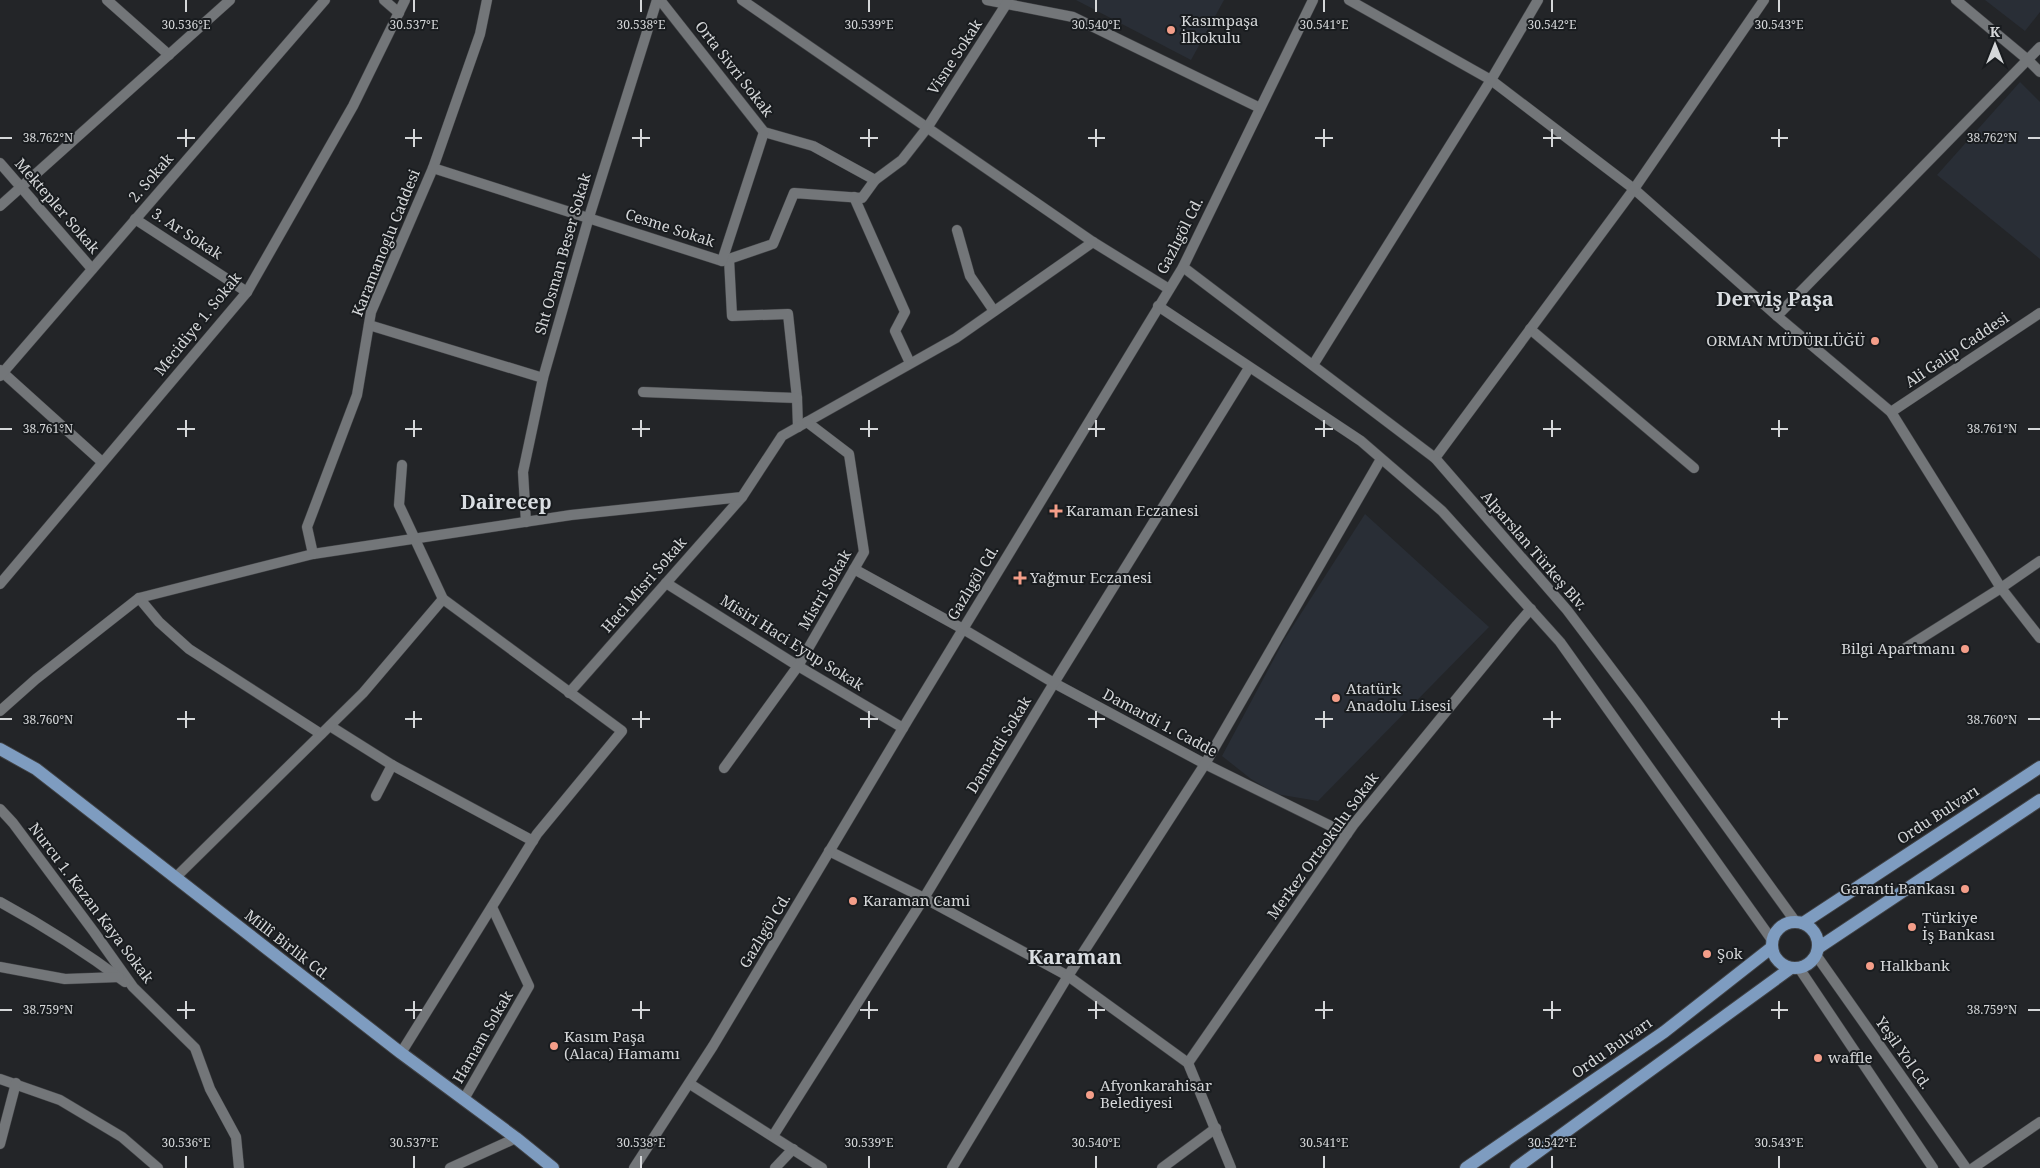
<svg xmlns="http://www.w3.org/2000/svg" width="2040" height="1168" font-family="'Noto Serif',serif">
	<rect width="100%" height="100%" fill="#232528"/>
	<!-- built -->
	<g fill="#292e36">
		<polygon points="1076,0 1224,0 1191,60"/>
		<polygon points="1985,0 2040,0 2040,12 2025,31"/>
		<polygon points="2020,82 2040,102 2040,259 1937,175"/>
		<polygon points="1365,514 1489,627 1318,801 1276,794 1251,779 1222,756 1284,640"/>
	</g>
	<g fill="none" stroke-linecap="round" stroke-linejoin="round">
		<!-- minor casing -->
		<g stroke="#404245" stroke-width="11">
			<g id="minor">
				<polyline points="107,0 169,55"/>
				<polyline points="384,0 399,13"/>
				<polyline points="660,0 764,132 813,146 875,180"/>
				<polyline points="742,0 1093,242 1169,289"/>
				<polyline points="987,0 1073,17 1260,108"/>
				<polyline points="1349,0 1491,80 1634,189 1777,316 1891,412 2001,588 2040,638"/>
				<polyline points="1956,0 2028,60 2040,72"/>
				<polyline points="0,163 92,269"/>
				<polyline points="433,168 722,261 729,259 773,244 794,193 862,198 875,180 902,160 927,128 1007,3"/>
				<polyline points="854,197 905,312 895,331 910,363"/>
				<polyline points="0,206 230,0"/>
				<polyline points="135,219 247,292"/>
				<polyline points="957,230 970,276 994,311"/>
				<polyline points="729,259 732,316 788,314 797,398 798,427"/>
				<polyline points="722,261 764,132"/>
				<polyline points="1777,316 2040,47"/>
				<polyline points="369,325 543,378"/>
				<polyline points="1530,329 1694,468"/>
				<polyline points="1313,365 1491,80 1538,0"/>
				<polyline points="0,370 102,462"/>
				<polyline points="0,376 325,0"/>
				<polyline points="643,392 797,398"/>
				<polyline points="1891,412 2040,313"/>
				<polyline points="1435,458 1634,189 1764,0"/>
				<polyline points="526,522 523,472 543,378 589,217 657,0"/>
				<polyline points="313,554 307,527 357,395 371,312 433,168 480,34 487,0"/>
				<polyline points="854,569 963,629 1054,683 1205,764 1347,834"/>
				<polyline points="666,583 798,666 903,728"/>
				<polyline points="0,584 247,292 353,106 405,0"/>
				<polyline points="139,598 159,622 189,649 321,734"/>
				<polyline points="1904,649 2001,588 2040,561"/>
				<polyline points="569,693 742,497"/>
				<polyline points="0,711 36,679 139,598 313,554 571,515 742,497 782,436 956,338 1093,242"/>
				<polyline points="330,726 392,765 533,841"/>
				<polyline points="724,768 798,666 864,552 849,454 807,422"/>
				<polyline points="376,796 392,765"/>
				<polyline points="0,809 13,823 94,932 133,987 195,1048 210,1089 236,1137 239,1168"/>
				<polyline points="829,851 924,898 1068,976 1188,1063 1231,1168"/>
				<polyline points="175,878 363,693 443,599"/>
				<path d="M 0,902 C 44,926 85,952 125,982"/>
				<polyline points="0,967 65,979 119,977"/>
				<polyline points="401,1053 537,834 622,731 443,599 399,505 402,465"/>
				<polyline points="1188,1063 1354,824 1517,625 1531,609"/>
				<polyline points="0,1079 60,1100 122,1137 158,1168"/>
				<polyline points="690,1084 822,1168"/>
				<polyline points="464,1099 529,986 492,907"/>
				<polyline points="773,1136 924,898 1054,683 1249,368"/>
				<polyline points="0,1144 16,1083"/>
				<polyline points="450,1168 516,1138"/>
				<polyline points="775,1168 793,1149"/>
				<polyline points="952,1168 1068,976 1205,764 1381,459"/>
				<polyline points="1162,1168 1216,1128"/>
			</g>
		</g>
		<!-- tertiary casing -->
		<g stroke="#404245" stroke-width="11">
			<g id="tertiary">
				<polyline points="1183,267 1435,458 1567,610 1638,704 1795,921"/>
				<polyline points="1158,306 1361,441 1442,511 1560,642 1772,940"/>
				<polyline points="1816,955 1966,1168"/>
				<polyline points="1799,968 1933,1168"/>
				<polyline points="634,1168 713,1046 909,718 1183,267 1313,0"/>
				<polyline points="1973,1168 2040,1122"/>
			</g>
		</g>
		<!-- primary casing -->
		<g stroke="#404245" stroke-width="14">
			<g id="primary">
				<polyline points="0,749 36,769 401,1053 516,1138 553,1168"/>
				<circle cx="1795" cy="945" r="23"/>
				<polyline points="1803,923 2040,767"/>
				<polyline points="1818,948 2040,800"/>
				<polyline points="1466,1168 1664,1032 1771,948"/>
				<polyline points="1516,1168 1791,968"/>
			</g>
		</g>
		<!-- minor -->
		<use href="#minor" stroke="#737679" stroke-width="10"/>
		<!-- tertiary -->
		<use href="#tertiary" stroke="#737679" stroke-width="10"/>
		<!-- primary -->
		<use href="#primary" stroke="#7e9cc0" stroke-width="12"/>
	</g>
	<!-- ticks -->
	<path fill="none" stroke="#d5d7d9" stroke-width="2" d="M 186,0 L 186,12M 414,0 L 414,12M 641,0 L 641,12M 869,0 L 869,12M 1096,0 L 1096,12M 1324,0 L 1324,12M 1552,0 L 1552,12M 1779,0 L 1779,12M 186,129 L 186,147M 414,129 L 414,147M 641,129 L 641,147M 869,129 L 869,147M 1096,129 L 1096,147M 1324,129 L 1324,147M 1552,129 L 1552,147M 1779,129 L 1779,147M 0,138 L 12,138M 177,138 L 195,138M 405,138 L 422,138M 632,138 L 650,138M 860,138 L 878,138M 1088,138 L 1105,138M 1315,138 L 1333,138M 1543,138 L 1561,138M 1771,138 L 1788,138M 2028,138 L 2040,138M 186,420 L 186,437M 414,420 L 414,437M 641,420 L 641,437M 869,420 L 869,437M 1096,420 L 1096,437M 1324,420 L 1324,437M 1552,420 L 1552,437M 1779,420 L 1779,437M 0,429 L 12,429M 177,429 L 195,429M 405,429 L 422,429M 632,429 L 650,429M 860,429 L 878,429M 1088,429 L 1105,429M 1315,429 L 1333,429M 1543,429 L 1561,429M 1771,429 L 1788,429M 2028,429 L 2040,429M 186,711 L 186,728M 414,711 L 414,728M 641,711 L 641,728M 869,711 L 869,728M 1096,711 L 1096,728M 1324,711 L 1324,728M 1552,711 L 1552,728M 1779,711 L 1779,728M 0,719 L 12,719M 177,719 L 195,719M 405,719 L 422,719M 632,719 L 650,719M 860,719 L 878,719M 1088,719 L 1105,719M 1315,719 L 1333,719M 1543,719 L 1561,719M 1771,719 L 1788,719M 2028,719 L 2040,719M 186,1001 L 186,1019M 414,1001 L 414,1019M 641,1001 L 641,1019M 869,1001 L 869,1019M 1096,1001 L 1096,1019M 1324,1001 L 1324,1019M 1552,1001 L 1552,1019M 1779,1001 L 1779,1019M 0,1010 L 12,1010M 177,1010 L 195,1010M 405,1010 L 422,1010M 632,1010 L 650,1010M 860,1010 L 878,1010M 1088,1010 L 1105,1010M 1315,1010 L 1333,1010M 1543,1010 L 1561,1010M 1771,1010 L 1788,1010M 2028,1010 L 2040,1010M 186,1156 L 186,1168M 414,1156 L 414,1168M 641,1156 L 641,1168M 869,1156 L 869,1168M 1096,1156 L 1096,1168M 1324,1156 L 1324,1168M 1552,1156 L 1552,1168M 1779,1156 L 1779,1168"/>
	<!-- markers -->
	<g fill="#f49e89" stroke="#191c1f" stroke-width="2">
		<circle cx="1171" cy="30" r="5"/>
		<circle cx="1875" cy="341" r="5"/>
		<path d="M1053.5 503.5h5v5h5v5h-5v5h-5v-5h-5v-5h5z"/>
		<path d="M1017.5 570.5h5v5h5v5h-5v5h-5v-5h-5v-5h5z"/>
		<circle cx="1965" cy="649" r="5"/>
		<circle cx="1336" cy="698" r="5"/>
		<circle cx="1965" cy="889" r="5"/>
		<circle cx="853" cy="901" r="5"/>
		<circle cx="1912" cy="927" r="5"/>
		<circle cx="1707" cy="954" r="5"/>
		<circle cx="1870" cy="966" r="5"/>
		<circle cx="554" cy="1046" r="5"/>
		<circle cx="1818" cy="1058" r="5"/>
		<circle cx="1090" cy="1095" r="5"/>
	</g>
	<g text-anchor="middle" stroke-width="4" stroke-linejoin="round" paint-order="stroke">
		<!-- poi labels -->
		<g font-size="15" fill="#d5d7d9" stroke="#191c1f" text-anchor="start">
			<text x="1181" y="26">Kasımpaşa<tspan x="1181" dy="17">İlkokulu</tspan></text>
			<text x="1865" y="346" text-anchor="end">ORMAN MÜDÜRLÜĞÜ</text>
			<text x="1066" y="516">Karaman Eczanesi</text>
			<text x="1030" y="583">Yağmur Eczanesi</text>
			<text x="1955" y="654" text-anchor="end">Bilgi Apartmanı</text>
			<text x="1346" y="694">Atatürk<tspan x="1346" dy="17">Anadolu Lisesi</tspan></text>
			<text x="1955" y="894" text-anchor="end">Garanti Bankası</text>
			<text x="863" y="906">Karaman Cami</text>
			<text x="1922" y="923">Türkiye<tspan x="1922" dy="17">İş Bankası</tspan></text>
			<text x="1717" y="959">Şok</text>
			<text x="1880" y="971">Halkbank</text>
			<text x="564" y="1042">Kasım Paşa<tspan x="564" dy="17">(Alaca) Hamamı</tspan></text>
			<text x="1828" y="1063">waffle</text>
			<text x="1100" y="1091">Afyonkarahisar<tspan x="1100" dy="17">Belediyesi</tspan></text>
		</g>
		<!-- street labels -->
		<g font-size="15" fill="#d5d7d9" stroke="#191c1f">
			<text transform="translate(955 57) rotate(-57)" y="5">Visne Sokak</text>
			<text transform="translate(734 69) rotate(52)" y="5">Orta Sivri Sokak</text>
			<text transform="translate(151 178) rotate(-49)" y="5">2. Sokak</text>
			<text transform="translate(57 206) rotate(49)" y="5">Mektepler Sokak</text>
			<text transform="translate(670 228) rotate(18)" y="5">Cesme Sokak</text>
			<text transform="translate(187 234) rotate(33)" y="5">3. Ar Sokak</text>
			<text transform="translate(1180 236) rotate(-63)" y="5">Gazlıgöl Cd.</text>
			<text transform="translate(386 243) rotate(-68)" y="5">Karamanoglu Caddesi</text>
			<text transform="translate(563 254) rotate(-74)" y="5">Sht Osman Beser Sokak</text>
			<text transform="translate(198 324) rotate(-51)" y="5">Mecidiye 1. Sokak</text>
			<text transform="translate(1957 350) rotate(-34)" y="5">Ali Galip Caddesi</text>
			<text transform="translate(1534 551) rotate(49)" y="5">Alparslan Türkeş Blv.</text>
			<text transform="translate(973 583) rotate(-59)" y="5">Gazlıgöl Cd.</text>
			<text transform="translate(644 585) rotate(-49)" y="5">Haci Misri Sokak</text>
			<text transform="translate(825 590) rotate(-60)" y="5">Mistri Sokak</text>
			<text transform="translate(792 643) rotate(32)" y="5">Misiri Haci Eyup Sokak</text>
			<text transform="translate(1160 723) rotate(28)" y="5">Damardi 1. Cadde</text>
			<text transform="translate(999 745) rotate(-59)" y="5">Damardi Sokak</text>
			<text transform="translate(1938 815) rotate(-33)" y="5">Ordu Bulvarı</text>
			<text transform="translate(1323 846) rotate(-54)" y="5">Merkez Ortaokulu Sokak</text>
			<text transform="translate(91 903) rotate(53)" y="5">Nurcu 1. Kazan Kaya Sokak</text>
			<text transform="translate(765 931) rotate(-59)" y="5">Gazlıgöl Cd.</text>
			<text transform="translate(287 945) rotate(38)" y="5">Millî Birlik Cd.</text>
			<text transform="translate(483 1037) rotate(-60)" y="5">Hamam Sokak</text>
			<text transform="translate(1612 1048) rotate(-35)" y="5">Ordu Bulvarı</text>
			<text transform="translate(1903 1053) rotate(55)" y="5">Yeşil Yol Cd.</text>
		</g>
		<!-- district labels -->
		<g font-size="20" font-weight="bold" fill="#dadee2" stroke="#191c1f">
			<text x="1775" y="306">Derviş Paşa</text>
			<text x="506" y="509">Dairecep</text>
			<text x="1075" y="964">Karaman</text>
		</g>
	</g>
	<g font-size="12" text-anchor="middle" fill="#d5d7d9" stroke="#191c1f" stroke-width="4" stroke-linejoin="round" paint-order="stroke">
		<text x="186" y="29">30.536°E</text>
		<text x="414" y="29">30.537°E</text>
		<text x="641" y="29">30.538°E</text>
		<text x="869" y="29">30.539°E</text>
		<text x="1096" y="29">30.540°E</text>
		<text x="1324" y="29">30.541°E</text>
		<text x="1552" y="29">30.542°E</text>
		<text x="1779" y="29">30.543°E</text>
		<text x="48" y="142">38.762°N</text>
		<text x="1992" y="142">38.762°N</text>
		<text x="48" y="433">38.761°N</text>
		<text x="1992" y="433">38.761°N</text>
		<text x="48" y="724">38.760°N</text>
		<text x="1992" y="724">38.760°N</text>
		<text x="48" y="1014">38.759°N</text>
		<text x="1992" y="1014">38.759°N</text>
		<text x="186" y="1147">30.536°E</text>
		<text x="414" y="1147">30.537°E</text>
		<text x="641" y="1147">30.538°E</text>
		<text x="869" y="1147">30.539°E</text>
		<text x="1096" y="1147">30.540°E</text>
		<text x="1324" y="1147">30.541°E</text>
		<text x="1552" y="1147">30.542°E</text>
		<text x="1779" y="1147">30.543°E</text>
	</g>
	<!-- north arrow -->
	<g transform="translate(1995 45)" stroke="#191c1f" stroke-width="4" paint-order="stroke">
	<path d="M0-4L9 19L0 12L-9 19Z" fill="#d5d7d9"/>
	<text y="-8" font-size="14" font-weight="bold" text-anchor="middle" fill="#d5d7d9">K</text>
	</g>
</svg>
